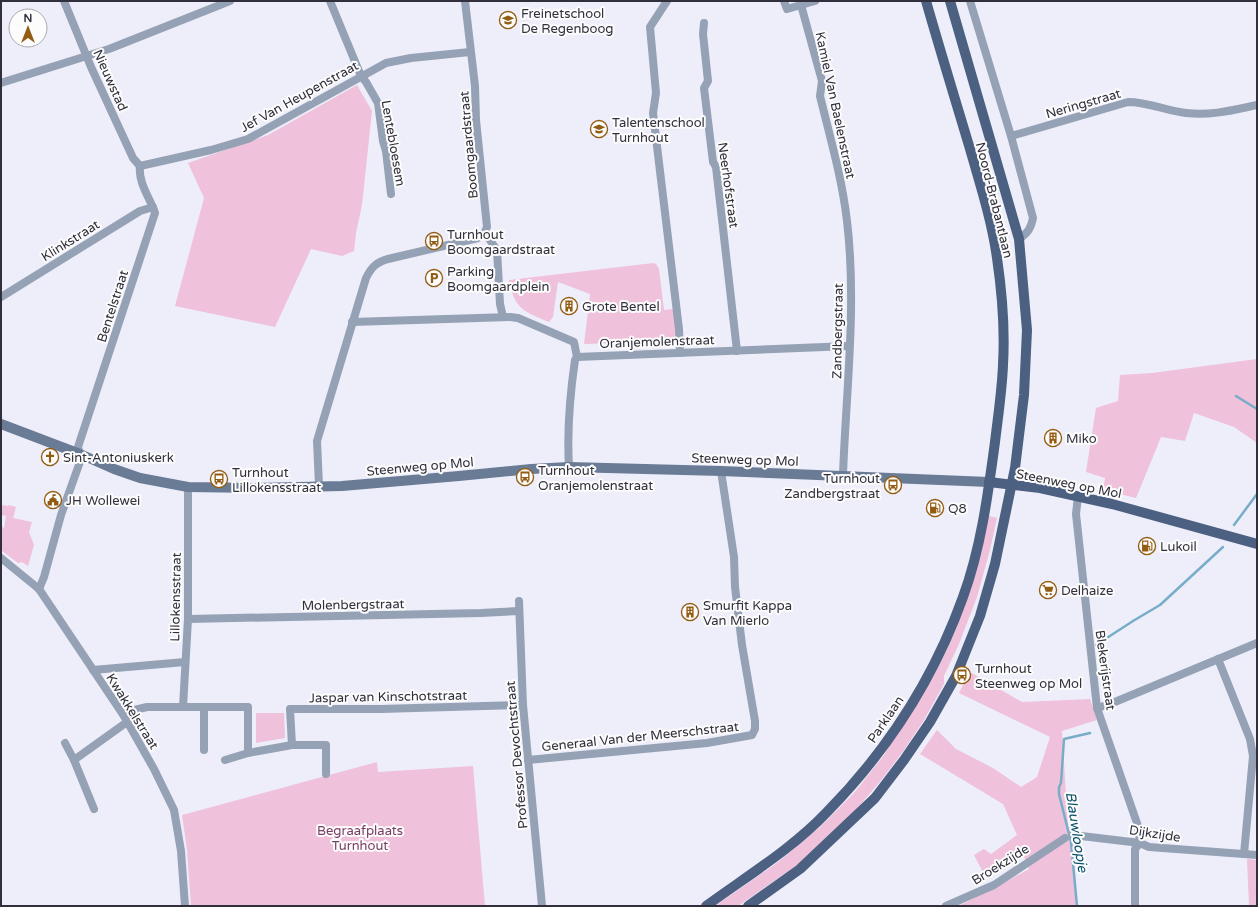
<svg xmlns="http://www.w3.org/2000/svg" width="1258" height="907" font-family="'Varela Round',sans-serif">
	<rect width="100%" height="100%" fill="#eeeefa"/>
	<!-- green -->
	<g fill="#efc1db">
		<polygon points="357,85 372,111 362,205 356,233 354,251 342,256 311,249 275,327 175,306 204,198 188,163 268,135"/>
		<path d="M 653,263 L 656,264 L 659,269 L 664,310 L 674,309 L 676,341 L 584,344 L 590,294 L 558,282 L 553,317 L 549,322 C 525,312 514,309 509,280 Z"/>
		<polygon points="1257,359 1257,443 1234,427 1194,413 1185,441 1161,437 1136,498 1103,490 1105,478 1086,472 1096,408 1118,401 1120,375 1152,373"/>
		<polygon points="1,505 8,506 9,505 16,507 13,518 32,522 29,532 34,545 28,566 22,562 18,563 1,550 1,529 2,527 4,528 6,516 1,515"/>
		<polygon points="989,516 997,518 990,550 977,597 959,644 944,676 944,684 924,720 904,750 883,778 854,812 800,863 738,906 715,906 777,863 819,828 854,793 884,755 940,664 958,623"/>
		<polygon points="970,672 1022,702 1090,699 1097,720 1062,731 1068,826 1073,837 1077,906 958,906 993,889 1029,869 1024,857 986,878 974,855 984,849 991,854 1017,835 1003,804 920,754 937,730 956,749 993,768 1021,787 1037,777 1050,737 959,693"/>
		<polygon points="256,713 284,713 285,738 256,743"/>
		<polygon points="377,762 378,772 473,766 485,906 191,906 187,850 182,815"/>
		<polygon points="1247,859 1257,860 1257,906 1249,906"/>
	</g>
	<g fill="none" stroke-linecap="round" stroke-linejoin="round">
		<!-- stream -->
		<g stroke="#78adc9" stroke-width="2.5">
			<polyline points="1236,396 1257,409"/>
			<polyline points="1234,525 1257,494"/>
			<polyline points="1096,645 1133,621 1160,605 1223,547"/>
			<polyline points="1077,906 1071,842 1059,794 1059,787 1061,783 1064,739 1090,733"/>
		</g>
		<!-- street -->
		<g stroke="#95a1b4" stroke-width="8">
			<polyline points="64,1 91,67 133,158 140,166"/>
			<polyline points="330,1 361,76 366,82 378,103 383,141 386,151 391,194"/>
			<polyline points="667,1 650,27 656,93 653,113 679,329 680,353"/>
			<polyline points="784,1 787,9 815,1"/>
			<path d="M 970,1 L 1011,136 L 1033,218 C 1031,228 1028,233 1019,239"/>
			<path d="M 801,5 L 822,81 L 820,96 C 830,137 842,178 847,221 C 857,305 846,391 843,475"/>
			<polyline points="704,23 703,34 708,81 704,88 713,162 716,167 737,351"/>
			<polyline points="1,83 109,49 230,1"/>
			<path d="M 1011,136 L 1128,102 C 1149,102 1166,111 1186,113 C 1211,116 1233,110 1257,105"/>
			<polyline points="140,166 211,150 248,139 386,63 411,58 470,52"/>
			<polyline points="484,234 487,236 497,250 500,304 503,317"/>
			<polyline points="1,297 140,211 153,207"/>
			<polyline points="352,322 510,317 518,318 574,342 577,357"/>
			<path d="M 569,467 C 567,433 570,394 575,360 L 577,357 L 849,346"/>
			<path d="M 319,486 L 317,441 L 366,278 C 371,268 376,262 388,259 L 478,238 L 484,234 L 487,227 L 476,120 L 475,86 L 465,1"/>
			<polyline points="1078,496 1076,514 1097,708 1138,826 1140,843 1135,849 1135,906"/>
			<polyline points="1,558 39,589 124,716 154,769 174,810 181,851 185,906"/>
			<path d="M 39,589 L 44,577 L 61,515 L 81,459 L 78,447 L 155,213 C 150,198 138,183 140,166"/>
			<polyline points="519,601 523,705 542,906"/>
			<polyline points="188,619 481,613 519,611"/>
			<polyline points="1218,659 1250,739 1253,756 1244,854"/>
			<polyline points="93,670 185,662"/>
			<polyline points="183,707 188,619 188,487"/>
			<polyline points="1097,708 1110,704 1257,643"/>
			<polyline points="124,716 130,711 147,707 248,707 248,753 225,760"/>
			<polyline points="65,743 74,760"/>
			<polyline points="292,745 326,745 326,774"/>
			<polyline points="204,750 204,707"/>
			<polyline points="248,753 292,745 290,709 381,709 523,705"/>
			<polyline points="528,760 707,743 752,735 755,729 755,721 742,645 735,587 734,557 721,471"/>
			<polyline points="94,809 74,760 127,722"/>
			<polyline points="1073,835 1140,843 1149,847 1257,855"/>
			<polyline points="946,906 994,885 1065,838"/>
		</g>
		<!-- secondary -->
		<polyline stroke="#6a7b96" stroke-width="10" points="1,424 80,454 114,469 140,478 188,487 255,488 342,486 459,476 531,469 569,467 721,471 989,482"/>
		<!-- primary -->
		<g stroke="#4c6081" stroke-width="10">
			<polyline points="989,482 1040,488 1112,504 1257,544"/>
			<path d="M 706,906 C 747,876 792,849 827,812 C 887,751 934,678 963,597 C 981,548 988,494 995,442 C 998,416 1002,391 1003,365 C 1005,331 1002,292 997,258 C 992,221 980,184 970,149 C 955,99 940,50 926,1"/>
			<polyline points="748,906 800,869 875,798 904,760 930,722 956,676 980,616 995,564 1015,468 1024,395 1027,330 1019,239 950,1"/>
		</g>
	</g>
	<!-- icons -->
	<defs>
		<g id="school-ring" transform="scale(0.9)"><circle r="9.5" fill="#fcfcfc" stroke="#935c13" stroke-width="1.5"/><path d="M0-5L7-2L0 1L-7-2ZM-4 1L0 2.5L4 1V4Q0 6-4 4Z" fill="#935c13"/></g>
		<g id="bus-ring" transform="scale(0.9)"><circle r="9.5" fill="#fcfcfc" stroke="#935c13" stroke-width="1.5"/><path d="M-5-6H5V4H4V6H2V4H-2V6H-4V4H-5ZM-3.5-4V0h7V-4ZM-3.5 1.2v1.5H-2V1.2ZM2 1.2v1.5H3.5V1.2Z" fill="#935c13"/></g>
		<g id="parking-ring" transform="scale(0.9)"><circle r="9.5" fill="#fcfcfc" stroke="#935c13" stroke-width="1.5"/><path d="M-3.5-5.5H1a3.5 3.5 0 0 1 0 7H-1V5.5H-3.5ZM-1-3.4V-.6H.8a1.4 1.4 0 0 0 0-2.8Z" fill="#935c13"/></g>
		<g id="building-ring" transform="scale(0.9)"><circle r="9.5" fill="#fcfcfc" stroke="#935c13" stroke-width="1.5"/><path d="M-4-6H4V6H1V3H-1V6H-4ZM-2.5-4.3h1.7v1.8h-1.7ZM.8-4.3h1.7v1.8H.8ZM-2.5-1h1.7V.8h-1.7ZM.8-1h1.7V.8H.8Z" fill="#935c13"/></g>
		<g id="church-ring" transform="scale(0.9)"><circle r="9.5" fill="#fcfcfc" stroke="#935c13" stroke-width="1.5"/><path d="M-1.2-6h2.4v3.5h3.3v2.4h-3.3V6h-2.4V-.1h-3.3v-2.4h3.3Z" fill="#935c13"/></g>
		<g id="civic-ring" transform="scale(0.9)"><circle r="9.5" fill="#fcfcfc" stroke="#935c13" stroke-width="1.5"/><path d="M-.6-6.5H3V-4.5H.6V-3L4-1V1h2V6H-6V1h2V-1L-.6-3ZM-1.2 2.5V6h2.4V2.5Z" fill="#935c13"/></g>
		<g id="fuel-ring" transform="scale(0.9)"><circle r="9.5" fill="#fcfcfc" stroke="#935c13" stroke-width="1.5"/><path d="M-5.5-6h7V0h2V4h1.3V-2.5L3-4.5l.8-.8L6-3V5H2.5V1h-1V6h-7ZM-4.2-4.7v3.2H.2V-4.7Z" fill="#935c13"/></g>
		<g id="supermarket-ring" transform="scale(0.9)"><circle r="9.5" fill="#fcfcfc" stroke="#935c13" stroke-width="1.5"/><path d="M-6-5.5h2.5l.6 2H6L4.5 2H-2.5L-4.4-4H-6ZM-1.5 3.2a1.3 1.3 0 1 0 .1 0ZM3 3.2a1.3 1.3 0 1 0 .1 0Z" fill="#935c13"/></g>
	</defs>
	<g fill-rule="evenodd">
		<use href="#school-ring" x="508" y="20"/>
		<use href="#school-ring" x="599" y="129"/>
		<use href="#bus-ring" x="434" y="241"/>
		<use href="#parking-ring" x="434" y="278"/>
		<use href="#building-ring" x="569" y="306"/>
		<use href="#building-ring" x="1053" y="438"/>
		<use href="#church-ring" x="50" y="457"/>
		<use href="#bus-ring" x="525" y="477"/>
		<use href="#bus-ring" x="219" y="479"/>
		<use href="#bus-ring" x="893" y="485"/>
		<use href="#civic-ring" x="53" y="500"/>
		<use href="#fuel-ring" x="935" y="508"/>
		<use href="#fuel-ring" x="1147" y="546"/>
		<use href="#supermarket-ring" x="1048" y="590"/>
		<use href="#building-ring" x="690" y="612"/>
		<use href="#bus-ring" x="962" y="675"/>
	</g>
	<g text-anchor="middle" stroke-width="4" stroke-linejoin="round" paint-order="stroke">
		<!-- poi labels -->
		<g font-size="13" fill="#302f3b" stroke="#fcfcfc" text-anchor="start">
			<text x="521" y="18">Freinetschool<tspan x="521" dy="15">De Regenboog</tspan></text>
			<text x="612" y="127">Talentenschool<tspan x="612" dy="15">Turnhout</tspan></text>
			<text x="447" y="239">Turnhout<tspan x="447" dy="15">Boomgaardstraat</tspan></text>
			<text x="447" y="276">Parking<tspan x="447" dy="15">Boomgaardplein</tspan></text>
			<text x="582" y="311">Grote Bentel</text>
			<text x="1066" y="443">Miko</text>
			<text x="63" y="462">Sint-Antoniuskerk</text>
			<text x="538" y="475">Turnhout<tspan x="538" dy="15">Oranjemolenstraat</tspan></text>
			<text x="232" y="477">Turnhout<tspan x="232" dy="15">Lillokensstraat</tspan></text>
			<text x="880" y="483" text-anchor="end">Turnhout<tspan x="880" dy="15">Zandbergstraat</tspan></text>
			<text x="66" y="505">JH Wollewei</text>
			<text x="948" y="513">Q8</text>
			<text x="1160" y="551">Lukoil</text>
			<text x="1061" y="595">Delhaize</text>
			<text x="703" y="610">Smurfit Kappa<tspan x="703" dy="15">Van Mierlo</tspan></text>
			<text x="975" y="673">Turnhout<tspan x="975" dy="15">Steenweg op Mol</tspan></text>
		</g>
		<!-- street labels -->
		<g font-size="13" fill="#302f3b" stroke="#fcfcfc">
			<text transform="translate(111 80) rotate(66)" y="5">Nieuwstad</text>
			<text transform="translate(299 96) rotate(-29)" y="5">Jef Van Heupenstraat</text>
			<text transform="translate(1083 103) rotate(-16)" y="5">Neringstraat</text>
			<text transform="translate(836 105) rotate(78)" y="5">Kamiel Van Baelenstraat</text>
			<text transform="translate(394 143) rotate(80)" y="5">Lentebloesem</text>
			<text transform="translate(468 145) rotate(-95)" y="5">Boomgaardstraat</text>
			<text transform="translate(729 185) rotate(82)" y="5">Neerhofstraat</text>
			<text transform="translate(995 200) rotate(76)" y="5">Noord-Brabantlaan</text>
			<text transform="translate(70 240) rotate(-32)" y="5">Klinkstraat</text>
			<text transform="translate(112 306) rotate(-72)" y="5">Bentelstraat</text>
			<text transform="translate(837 331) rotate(-89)" y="5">Zandbergstraat</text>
			<text transform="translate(657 341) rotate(-2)" y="5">Oranjemolenstraat</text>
			<text transform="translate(745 459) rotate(2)" y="5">Steenweg op Mol</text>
			<text transform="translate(420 466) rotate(-5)" y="5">Steenweg op Mol</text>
			<text transform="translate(1069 483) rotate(11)" y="5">Steenweg op Mol</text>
			<text transform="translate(175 597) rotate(-89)" y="5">Lillokensstraat</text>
			<text transform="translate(353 604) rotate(-1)" y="5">Molenbergstraat</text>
			<text transform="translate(1106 670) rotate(82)" y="5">Blekerijstraat</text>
			<text transform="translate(388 696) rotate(-1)" y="5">Jaspar van Kinschotstraat</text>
			<text transform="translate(133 711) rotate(58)" y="5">Kwakkelstraat</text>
			<text transform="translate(885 719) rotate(-56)" y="5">Parklaan</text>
			<text transform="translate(640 736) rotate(-6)" y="5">Generaal Van der Meerschstraat</text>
			<text transform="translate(516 755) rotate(-95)" y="5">Professor Devochtstraat</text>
			<text transform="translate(1155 833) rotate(9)" y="5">Dijkzijde</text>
			<text transform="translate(1000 864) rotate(-32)" y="5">Broekzijde</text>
		</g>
		<!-- park labels -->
		<g font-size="13" fill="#7b3e65" stroke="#fcfcfc">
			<text x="360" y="835">Begraafplaats<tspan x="360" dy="15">Turnhout</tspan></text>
		</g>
		<!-- water labels -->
		<g font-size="14" font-style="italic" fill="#09506c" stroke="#fcfcfc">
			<text transform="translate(1077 832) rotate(81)" y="5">Blauwloopje</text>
		</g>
	</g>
	<!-- border -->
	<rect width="1258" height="907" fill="none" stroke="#302f3b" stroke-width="4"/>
	<!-- north arrow -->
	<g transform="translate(28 28)"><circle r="19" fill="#fcfcfc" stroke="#aaaaaf"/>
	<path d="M0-3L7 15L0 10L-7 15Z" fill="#935c13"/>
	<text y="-6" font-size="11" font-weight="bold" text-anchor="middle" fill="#302f3b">N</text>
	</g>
</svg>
